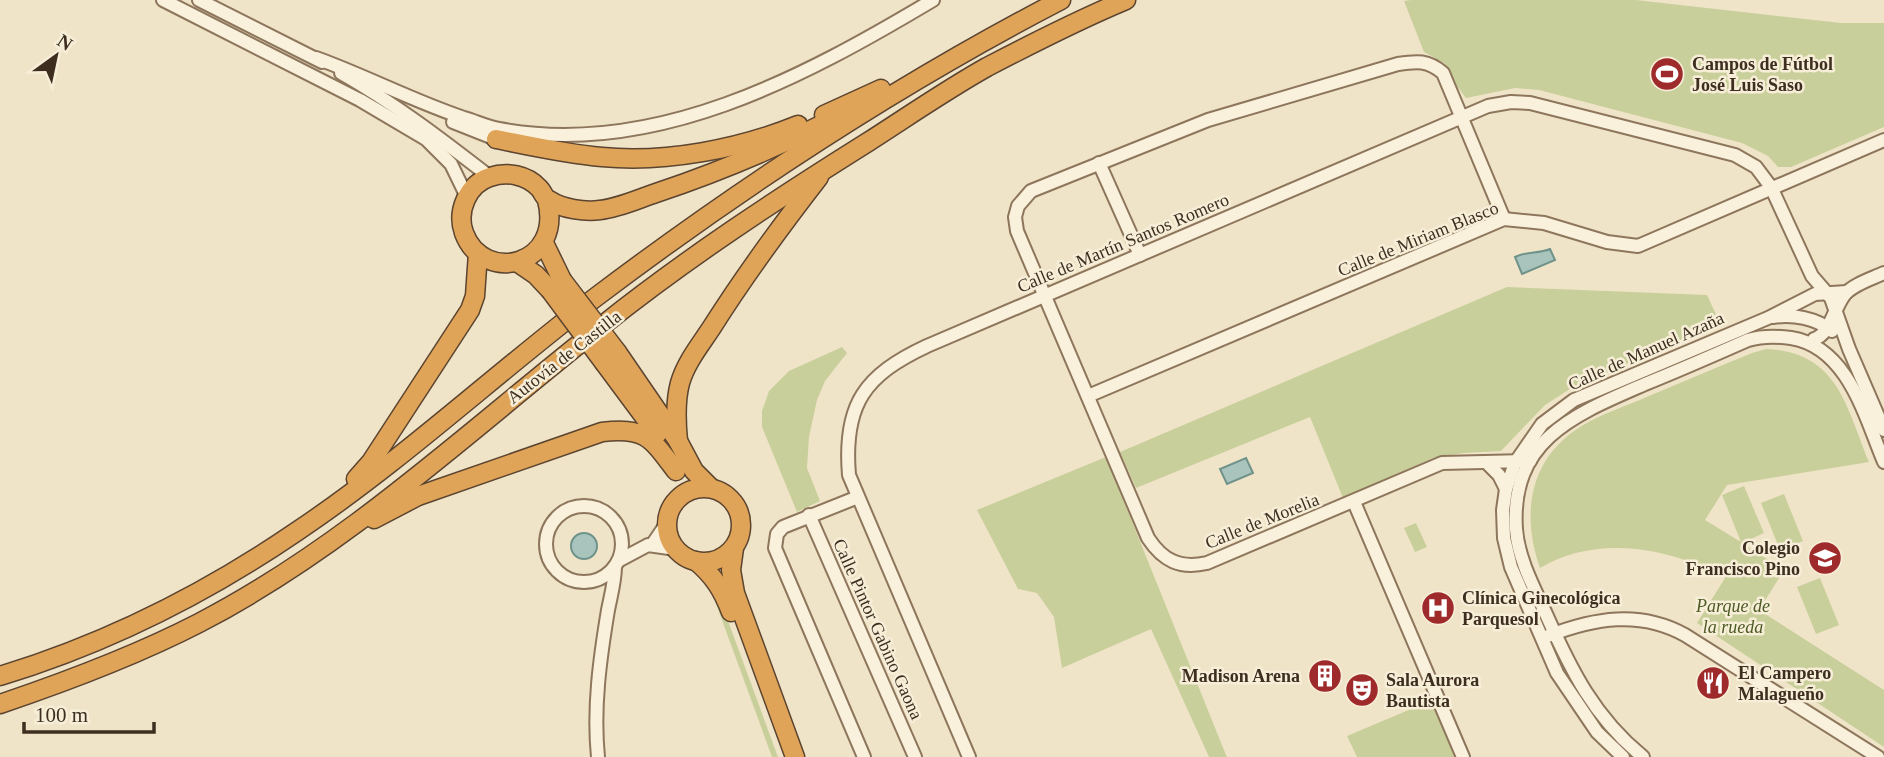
<svg xmlns="http://www.w3.org/2000/svg" width="1884" height="757" font-family="'Times New Roman',serif">
	<rect width="100%" height="100%" fill="#f0e4c8"/>
	<!-- green -->
	<g fill="#c9cf9b">
		<polygon points="1411,0 1636,0 1841,23 1884,23 1884,127 1791,167 1778,167 1768,156 1742,143 1539,90 1515,88 1466,98 1456,85 1444,63 1424,52 1404,1"/>
		<polygon points="1507,287 1707,295 1720,323 1570,389 1545,405 1501,451 1464,453 1433,458 1343,498 1310,417 1136,488 1120,452"/>
		<polygon points="842,347 847,353 825,381 817,400 809,437 807,468 820,501 797,512 762,427 762,411 769,391 789,371"/>
		<path d="M 1766,349 C 1838,352 1846,406 1869,462 L 1727,485 L 1705,520 L 1741,542 L 1722,495 L 1744,486 L 1764,533 L 1742,543 L 1784,570 L 1759,610 L 1884,690 L 1884,747 L 1697,623 L 1725,578 C 1670,547 1596,534 1540,568 C 1521,514 1529,459 1580,427 C 1601,414 1626,406 1649,396 C 1683,382 1717,367 1752,353 Z"/>
		<polygon points="1106,457 1226,755 1227,757 1209,757 1151,629 1062,668 1054,617 1037,593 1018,589 977,510"/>
		<polygon points="1784,494 1803,541 1780,550 1761,503"/>
		<polygon points="1416,523 1427,547 1415,552 1404,528"/>
		<polygon points="1820,578 1839,625 1816,634 1797,587"/>
		<polygon points="720,599 778,757 772,757 715,601"/>
		<polygon points="1437,698 1460,757 1357,757 1347,736"/>
	</g>
	<!-- water -->
	<g fill="#a9c4bc" stroke="#6f938a" stroke-width="2">
		<path d="M 1550,249 L 1555,260 L 1522,274 L 1515,257 C 1527,251 1538,254 1550,249 Z"/>
		<polygon points="1246,458 1253,473 1227,484 1220,469"/>
		<circle cx="584" cy="546" r="13"/>
	</g>
	<g fill="none" stroke-linecap="round" stroke-linejoin="round">
		<!-- minor casing -->
		<g stroke="#8d765c" stroke-width="16">
			<g id="minor">
				<polyline points="163,0 360,100 426,139 451,164 467,197"/>
				<polyline points="199,0 322,62"/>
				<path d="M 316,58 C 366,76 413,101 464,118 C 475,121 487,127 499,129 C 654,158 804,77 933,0"/>
				<path d="M 341,73 C 394,103 441,139 490,177"/>
				<polyline points="453,122 496,139"/>
				<polyline points="1099,163 1140,255"/>
				<path d="M 1504,219 L 1443,73 C 1428,60 1417,61 1398,64 L 1208,120 L 1031,191 L 1018,206 L 1015,217 L 1017,231 L 1148,538 C 1163,561 1180,569 1207,563 L 1442,463 L 1530,461"/>
				<path d="M 1773,317 C 1793,314 1816,318 1832,331"/>
				<path d="M 1814,339 C 1830,335 1834,307 1845,294 C 1854,284 1871,279 1884,273"/>
				<polyline points="1088,396 1504,219 1544,223 1607,242 1638,246 1884,140"/>
				<polyline points="1486,462 1499,475 1506,489"/>
				<polyline points="858,497 783,527 777,534 775,548 864,757"/>
				<polyline points="1354,502 1463,757"/>
				<circle cx="584" cy="544" r="38"/>
				<polyline points="809,515 915,757"/>
				<polyline points="652,545 667,523"/>
				<polyline points="618,561 648,545 676,549"/>
				<path d="M 1548,636 C 1594,618 1640,610 1685,635 L 1878,757"/>
				<path d="M 598,757 C 593,708 600,658 608,610 C 611,595 615,581 615,566"/>
				<path d="M 969,757 L 849,475 C 843,404 865,375 927,346 L 1488,106 L 1511,102 L 1530,103 L 1735,155 L 1756,167 L 1771,187 L 1812,276 L 1831,298 L 1849,349 L 1884,430"/>
				<polyline points="1623,757 1597,732 1557,673 1511,567 1504,538 1503,510 1506,489 1515,463 1542,424 1574,400 1768,318 1815,294 1847,292"/>
				<path d="M 1643,757 C 1594,717 1571,670 1546,614 C 1534,588 1518,558 1516,529 C 1510,439 1576,414 1645,384 C 1680,370 1714,355 1748,340 C 1762,336 1776,336 1791,338 C 1848,347 1865,417 1884,462"/>
			</g>
		</g>
		<!-- highway casing -->
		<g stroke="#5b4430" stroke-width="21">
			<g id="highway">
				<polyline points="824,115 881,89"/>
				<path d="M 496,139 C 531,146 566,154 602,157 C 666,163 739,149 798,125"/>
				<path d="M 547,200 C 564,265 484,286 464,233 C 456,211 468,184 490,177 C 507,171 527,175 539,188 C 543,192 544,198 549,200 C 562,209 585,212 600,210 C 619,208 638,199 656,193 C 719,172 778,147 837,117"/>
				<polyline points="544,243 562,280"/>
				<polyline points="517,262 536,275 550,290"/>
				<polyline points="617,352 678,441 694,471 711,488"/>
				<polyline points="605,364 657,434"/>
				<path d="M 678,441 C 676,421 675,402 680,383 C 686,362 701,344 712,327 C 745,275 781,226 819,177"/>
				<polyline points="356,479 371,462 470,310 475,296 478,253"/>
				<circle cx="704" cy="525" r="37"/>
				<path d="M 374,519 L 418,496 L 602,432 C 646,427 651,438 676,471"/>
				<polyline points="734,548 731,570 735,593 795,757"/>
				<path d="M 696,561 C 714,576 723,591 731,612"/>
				<path d="M 0,676 C 105,644 205,594 296,532 C 402,461 495,374 596,297 C 743,186 897,85 1061,0"/>
				<path d="M 0,704 C 68,681 135,656 199,623 C 348,546 472,428 603,325 C 687,258 777,199 868,142 C 907,117 946,90 987,67 C 1033,43 1078,20 1126,0"/>
			</g>
		</g>
		<!-- minor -->
		<use href="#minor" stroke="#faf1dc" stroke-width="12"/>
		<!-- highway -->
		<use href="#highway" stroke="#e0a458" stroke-width="18"/>
		<!-- highway-bridge casing -->
		<g stroke="#5b4430" stroke-width="21" stroke-linecap="butt">
			<g id="highway-bridge">
				<polyline points="562,280 617,352"/>
				<polyline points="550,290 605,364"/>
			</g>
		</g>
		<!-- highway-bridge -->
		<use href="#highway-bridge" stroke="#e0a458" stroke-width="18"/>
	</g>
	<!-- icons -->
	<defs>
		<g id="stadium-disc" transform="scale(1.75)"><circle r="9.5" fill="#9e2a2b" stroke="#f7eed8"/><path d="M0-5a6.5 5 0 1 0 0 10a6.5 5 0 1 0 0-10ZM-3.5-1.8h7v3.6h-7Z" fill="#fff"/></g>
		<g id="school-disc" transform="scale(1.75)"><circle r="9.5" fill="#9e2a2b" stroke="#f7eed8"/><path d="M0-5L7-2L0 1L-7-2ZM-4 1L0 2.5L4 1V4Q0 6-4 4Z" fill="#fff"/></g>
		<g id="hospital-disc" transform="scale(1.75)"><circle r="9.5" fill="#9e2a2b" stroke="#f7eed8"/><path d="M-5-5h3v3.5h4V-5h3V5h-3V1.5h-4V5h-3Z" fill="#fff"/></g>
		<g id="building-disc" transform="scale(1.75)"><circle r="9.5" fill="#9e2a2b" stroke="#f7eed8"/><path d="M-4-6H4V6H1V3H-1V6H-4ZM-2.5-4.3h1.7v1.8h-1.7ZM.8-4.3h1.7v1.8H.8ZM-2.5-1h1.7V.8h-1.7ZM.8-1h1.7V.8H.8Z" fill="#fff"/></g>
		<g id="restaurant-disc" transform="scale(1.75)"><circle r="9.5" fill="#9e2a2b" stroke="#f7eed8"/><path d="M-5-6h1v4h1v-4h1v4h1v-4h1v5L-1.5 .5V6h-2V.5L-5-1ZM5-6V6H3V1.5H1.5Q1.5-4 5-6Z" fill="#fff"/></g>
		<g id="theatre-disc" transform="scale(1.75)"><circle r="9.5" fill="#9e2a2b" stroke="#f7eed8"/><path d="M-5-5.5Q0-4 5-5.5V0Q5 5 0 6Q-5 5-5 0ZM-3.3-2.5H-1v1.5H-3.3ZM1-2.5H3.3v1.5H1ZM-2.8 1Q0 5.5 2.8 1Z" fill="#fff"/></g>
	</defs>
	<g fill-rule="evenodd">
		<use href="#stadium-disc" x="1667" y="74"/>
		<use href="#school-disc" x="1825" y="558"/>
		<use href="#hospital-disc" x="1438" y="608"/>
		<use href="#building-disc" x="1325" y="676"/>
		<use href="#restaurant-disc" x="1713" y="683"/>
		<use href="#theatre-disc" x="1362" y="690"/>
	</g>
	<g text-anchor="middle" stroke-width="5" stroke-linejoin="round" paint-order="stroke">
		<!-- poi labels -->
		<g font-size="18" font-weight="bold" fill="#3d2e20" stroke="#f7eed8" text-anchor="start">
			<text x="1692" y="70">Campos de Fútbol<tspan x="1692" dy="21">José Luis Saso</tspan></text>
			<text x="1800" y="554" text-anchor="end">Colegio<tspan x="1800" dy="21">Francisco Pino</tspan></text>
			<text x="1462" y="604">Clínica Ginecológica<tspan x="1462" dy="21">Parquesol</tspan></text>
			<text x="1738" y="679">El Campero<tspan x="1738" dy="21">Malagueño</tspan></text>
			<text x="1300" y="682" text-anchor="end">Madison Arena</text>
			<text x="1386" y="686">Sala Aurora<tspan x="1386" dy="21">Bautista</tspan></text>
		</g>
		<!-- street labels -->
		<g font-size="18" fill="#3d2e20" stroke="#f7eed8">
			<text transform="translate(1418 239) rotate(-22)" y="6">Calle de Miriam Blasco</text>
			<text transform="translate(1123 243) rotate(-23)" y="6">Calle de Martín Santos Romero</text>
			<text transform="translate(1646 351) rotate(-24)" y="6">Calle de Manuel Azaña</text>
			<text transform="translate(564 357) rotate(-38)" y="6">Autovía de Castilla</text>
			<text transform="translate(1262 521) rotate(-22)" y="6">Calle de Morelia</text>
			<text transform="translate(878 629) rotate(66)" y="6">Calle Pintor Gabino Gaona</text>
		</g>
		<!-- park labels -->
		<g font-size="18" font-style="italic" fill="#4d5a26" stroke="#f7eed8">
			<text x="1733" y="612">Parque de<tspan x="1733" dy="21">la rueda</tspan></text>
		</g>
	</g>
	<!-- north arrow -->
	<g transform="translate(56 56) rotate(33)" stroke="#f7eed8" stroke-width="5" paint-order="stroke">
	<path d="M0-5L12 26L0 18L-12 26Z" fill="#3d2e20"/>
	<text y="-10" font-size="19" font-weight="bold" text-anchor="middle" fill="#3d2e20">N</text>
	</g>
	<!-- scale -->
	<path d="M24 722v10h130v-10" fill="none" stroke="#3d2e20" stroke-width="3.5"/>
	<text x="35" y="722" font-size="21" fill="#3d2e20" stroke="#f7eed8" stroke-width="5" paint-order="stroke">100 m</text>
</svg>
